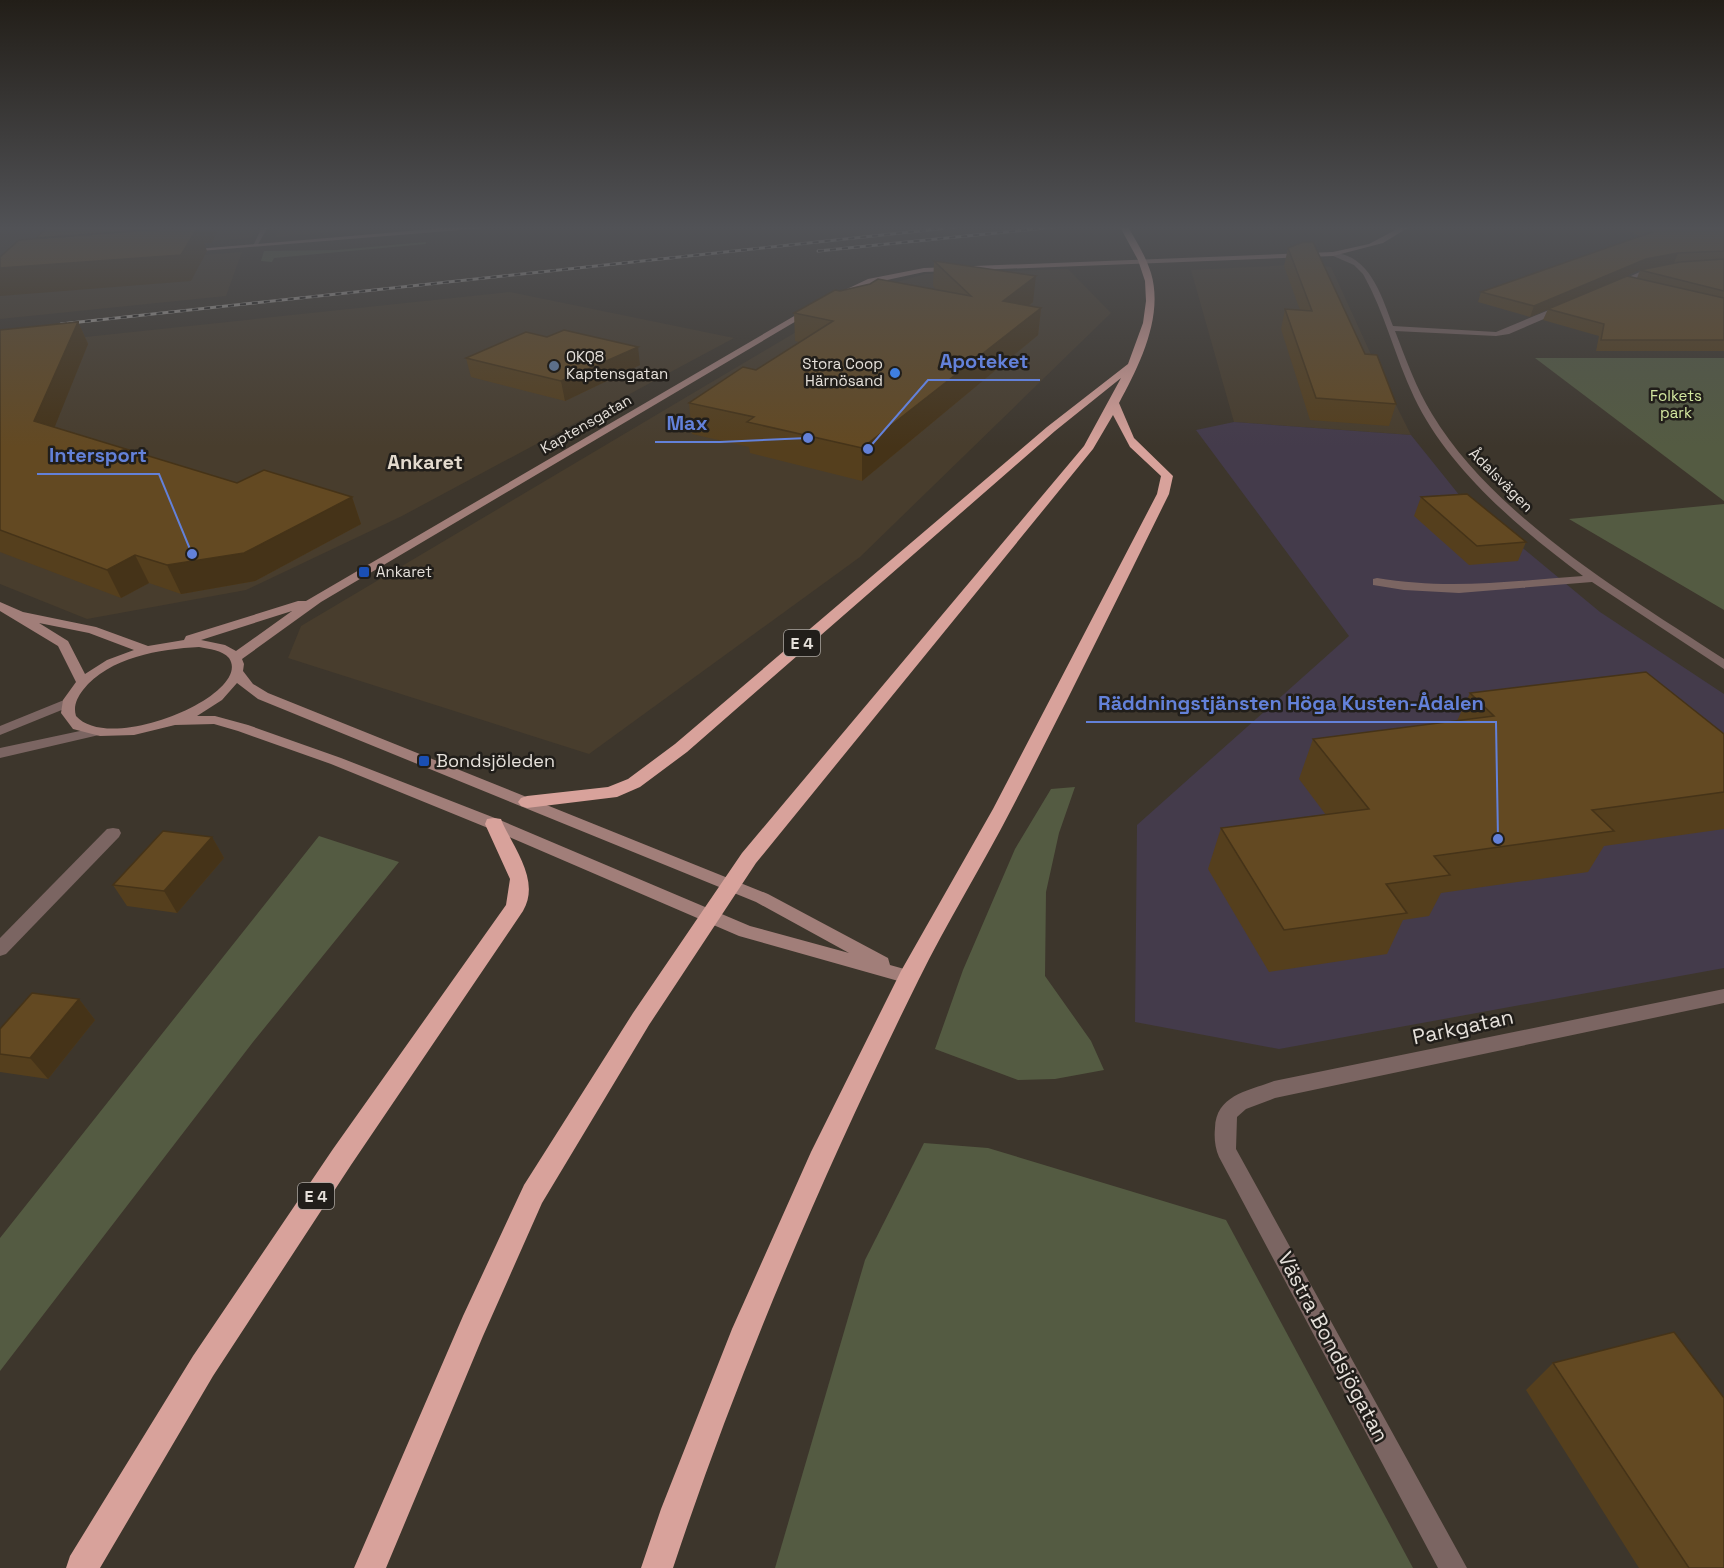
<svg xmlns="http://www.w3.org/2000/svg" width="1724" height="1568" font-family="'Space Grotesk',sans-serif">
	<rect width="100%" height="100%" fill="#3d362c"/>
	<!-- commercial -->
	<g fill="#483d2d">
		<polygon points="0,227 257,227 251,238 0,256"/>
		<polygon points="280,227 384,227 275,237"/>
		<polygon points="242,252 226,296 0,319 0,270"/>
		<polygon points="1310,264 1331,267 1374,361 1411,435 1234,422 1191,270"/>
		<polygon points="1068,269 1111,313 860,557 589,754 288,658 301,626 865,291 925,274"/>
		<polygon points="510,292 734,338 402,516 246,590 87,619 0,584 0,346"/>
	</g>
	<!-- industrial -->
	<polygon fill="#443b4b" points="1234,422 1411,435 1460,496 1600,612 1724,694 1724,968 1279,1049 1135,1022 1137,825 1349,636 1196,430"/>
	<!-- green -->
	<g fill="#545b42">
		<polygon points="426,242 426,244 274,258 272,262 261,261 264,251 337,250"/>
		<polygon points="1535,358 1724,358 1724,501"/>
		<polygon points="1724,504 1724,610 1569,519"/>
		<polygon points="1075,787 1059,833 1046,892 1045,976 1091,1041 1104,1070 1055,1079 1018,1080 935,1049 963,970 1015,849 1051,789"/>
		<polygon points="319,836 399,862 253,1042 0,1371 0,1238"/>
		<polygon points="924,1143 988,1148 1226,1220 1413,1568 775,1568 865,1260"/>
	</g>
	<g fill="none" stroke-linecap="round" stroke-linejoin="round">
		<!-- street -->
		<g fill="#7b6562" fill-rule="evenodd">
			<polygon points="262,227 268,227 257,246 253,246"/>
			<path d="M 1331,253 C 1369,252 1382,297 1393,326 L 1496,332 L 1561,305 L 1567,305 L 1567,309 L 1509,334 L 1496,336 L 1395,331 C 1406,359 1416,388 1432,414 C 1493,516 1627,596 1724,659 L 1724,669 L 1592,582 L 1459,593 L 1404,590 L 1373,585 L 1373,579 L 1377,578 C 1447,590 1514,581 1583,576 C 1521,530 1448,469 1414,397 C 1395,357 1385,313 1363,274 L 1354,265 L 1331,255 Z"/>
			<path d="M 1658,267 L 1660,270 C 1649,273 1617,289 1609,286 L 1642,271 Z"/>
			<polygon points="69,698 74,699 76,702 74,705 0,735 0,726"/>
			<polygon points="94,728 99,729 101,732 99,735 0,758 0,748"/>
			<polygon points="113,828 119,829 121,833 119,837 6,954 0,956 0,938 107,829"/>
			<path d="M 1724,989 L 1724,1003 L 1275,1098 L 1246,1109 L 1237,1117 L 1236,1149 L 1467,1568 L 1438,1568 L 1219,1157 C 1215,1148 1214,1138 1215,1128 C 1216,1095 1248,1091 1274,1081 Z"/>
		</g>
		<!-- secondary -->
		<g fill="#a17e79" fill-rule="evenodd">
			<polygon points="456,227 497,227 188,252 185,250"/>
			<polygon points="1401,227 1409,227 1383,243 1333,256 924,272 873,283 835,300 828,298 868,279 924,268 1333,252 1369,244"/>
			<path d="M 808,308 L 815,310 L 321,602 L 242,659 L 244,664 L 243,671 L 253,684 L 268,693 L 768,894 L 888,958 L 890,965 L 915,972 L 918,977 L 915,982 L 909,984 L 739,936 L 488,828 L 331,764 L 238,731 L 214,724 L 175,725 L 134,735 L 100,736 L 73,729 L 61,713 L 63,700 L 76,682 L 58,646 L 0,611 L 0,602 L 23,612 L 96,627 L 148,646 L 184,640 L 186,636 L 298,601 L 306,601 ZM 292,611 L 236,651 L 225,645 L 201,640 ZM 39,623 L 89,633 L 134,650 L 107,660 L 85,674 L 68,641 ZM 199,647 C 209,649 222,650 229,658 C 254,694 110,755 76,716 C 73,706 77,698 83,690 C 109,657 160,649 199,647 ZM 237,683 L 258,699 L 756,902 L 849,953 L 750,926 L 500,820 L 341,758 L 248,725 L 215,716 L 197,716 L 222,700 Z"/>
		</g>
		<!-- highway -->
		<g fill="#d8a29b" fill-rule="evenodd">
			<path d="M 1120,227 L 1128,227 C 1137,242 1146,257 1151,273 C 1164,317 1139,366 1119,403 L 1134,438 L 1173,476 L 1169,494 C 1117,599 1066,704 1012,808 C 982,866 947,922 918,981 C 824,1171 740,1366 673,1568 L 641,1568 L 661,1509 L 732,1329 L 811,1152 L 901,971 L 993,809 L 1157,494 L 1161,476 L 1130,447 L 1113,415 L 1093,449 L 756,863 L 649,1025 L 542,1203 L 483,1336 L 386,1568 L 354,1568 L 463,1316 L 524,1185 L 633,1013 L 742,853 L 1084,446 L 1121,378 L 1055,431 L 687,752 L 640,787 L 617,797 L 527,808 L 521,806 L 518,802 L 521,798 L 527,796 L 608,787 L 628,779 L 675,744 L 1047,427 L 1128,364 L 1143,323 L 1146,301 L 1145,281 L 1138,260 Z"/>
			<path d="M 494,818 L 501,819 L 503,824 C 516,851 540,882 523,911 L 351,1165 L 213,1376 L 100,1568 L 66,1568 L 70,1556 L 193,1356 L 333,1149 L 506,905 L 510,879 L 485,824 L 487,819 Z"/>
		</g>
		<!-- rail casing -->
		<g stroke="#aca69f" stroke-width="3">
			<g id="rail">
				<polyline points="818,251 1055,227"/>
				<polyline points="61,324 956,227"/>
			</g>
		</g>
		<!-- rail -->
		<use href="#rail" stroke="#211e1a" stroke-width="2" stroke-dasharray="6" stroke-linecap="butt"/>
	</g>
	<!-- wall -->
	<g fill="#553f1d">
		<polygon points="301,227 365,227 365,229 302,229"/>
		<polygon points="1622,227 1724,227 1724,351 1596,351 1599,336 1543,320 1548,309 1637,278 1640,270 1675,263 1642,269 1530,317 1478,302 1481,292 1639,236"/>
		<polygon points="1288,248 1365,354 1396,404 1389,426 1310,420 1281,329 1285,309 1300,310 1284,266"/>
		<polygon points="934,261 1033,302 1029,306 1041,308 1038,335 862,481 750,453 749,447 692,434 689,403 756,370 799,342 795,341 794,313 840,291 936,289 933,286"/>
		<polygon points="78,322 88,344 54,427 237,483 352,497 361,524 255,581 181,594 149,583 121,598 0,552 0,330"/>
		<polygon points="466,358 640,365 565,401 471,377"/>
		<polygon points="1421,497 1526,542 1518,561 1469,565 1414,516"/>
		<polygon points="1470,693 1724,734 1724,829 1604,846 1588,872 1441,893 1429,916 1403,920 1387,954 1269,972 1208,869 1221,828 1326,815 1299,779 1313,739 1457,721"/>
		<polygon points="212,837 224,858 177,913 127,906 113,885"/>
		<polygon points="79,999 95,1020 48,1079 0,1072 0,1029"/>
		<polygon points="1553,1363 1724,1568 1639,1568 1526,1390"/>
	</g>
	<!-- shaded-wall -->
	<g fill="#453318">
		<polygon points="198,227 219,227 212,243 204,243 207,251 191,281 0,296 0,268"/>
		<polygon points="1678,253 1674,263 1642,269 1530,317 1534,306 1646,259"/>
		<polygon points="1036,276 1033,302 1000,328 1003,301"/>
		<polygon points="1041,308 1038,335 862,481 862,448"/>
		<polygon points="78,322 88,344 47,446 34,421"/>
		<polygon points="638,347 640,365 565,401 561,381"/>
		<polygon points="352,497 361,524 255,581 181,594 167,565"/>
		<polygon points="135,555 149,583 121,598 107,570"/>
		<polygon points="212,837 224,858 177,913 164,891"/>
		<polygon points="79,999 95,1020 48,1079 30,1058"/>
	</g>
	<!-- building -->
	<g fill="#634922" stroke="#453318" stroke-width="1.5">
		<polygon points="47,227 188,227 36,238"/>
		<polygon points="188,227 198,227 181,255 0,268 0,257 19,240"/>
		<polygon points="198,227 208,227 207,229 199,229"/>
		<polygon points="1644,227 1724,227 1724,251 1678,253 1646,259 1534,306 1481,292 1652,232"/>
		<polygon points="1303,242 1313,242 1365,354 1377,355 1396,404 1316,398 1285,309 1312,311 1288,248"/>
		<polygon points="1724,259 1724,291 1640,270 1680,262"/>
		<polygon points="934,261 1036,276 1003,301 1041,308 862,448 747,422 754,417 689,403 743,367 756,370 833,321 794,313 835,290 840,291 870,284 878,279 971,296"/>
		<polygon points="1627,276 1724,298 1724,340 1601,340 1604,324 1548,309"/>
		<polygon points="78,322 34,421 237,483 264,470 352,497 244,553 167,565 135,555 107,570 0,530 0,330"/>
		<polygon points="564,330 638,347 561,381 466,358 526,332 547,337"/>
		<polygon points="1467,494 1526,542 1477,546 1421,497"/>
		<polygon points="1646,672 1724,734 1724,792 1592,810 1614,831 1434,856 1450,875 1386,884 1407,913 1284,930 1221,828 1369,809 1313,739 1494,716 1470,693"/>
		<polygon points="163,831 212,837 164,891 113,885"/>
		<polygon points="32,993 79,999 30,1058 0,1054 0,1029"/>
		<polygon points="1674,1332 1724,1398 1724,1568 1689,1568 1553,1363"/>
	</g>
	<!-- sky -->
	<linearGradient id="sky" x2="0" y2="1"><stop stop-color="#221e18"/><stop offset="0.51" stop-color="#515256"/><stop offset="1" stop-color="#515256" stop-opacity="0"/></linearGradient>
	<rect width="1724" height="447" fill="url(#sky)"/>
	<!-- markers -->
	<circle fill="#5c6f8a" stroke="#211e1a" stroke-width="2" cx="554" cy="366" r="6"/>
	<circle fill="#3f7fe0" stroke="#211e1a" stroke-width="2" cx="895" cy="373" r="6"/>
	<g fill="#1a4fb4" stroke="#211e1a" stroke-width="2">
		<rect x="358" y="566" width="12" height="12" rx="3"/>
		<rect x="418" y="755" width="12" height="12" rx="3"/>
	</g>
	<g text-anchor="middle" stroke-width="5" stroke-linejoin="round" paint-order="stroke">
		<!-- far-poi labels -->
		<g font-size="15" fill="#e6e1db" stroke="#211e1a" text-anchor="start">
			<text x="566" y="362">OKQ8<tspan x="566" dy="17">Kaptensgatan</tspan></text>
			<text x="883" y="369" text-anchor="end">Stora Coop<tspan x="883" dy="17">Härnösand</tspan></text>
			<text x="376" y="577">Ankaret</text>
		</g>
		<!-- far-park labels -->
		<g font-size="15" fill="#d4e8a0" stroke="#211e1a">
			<text x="1676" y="401">Folkets<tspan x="1676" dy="17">park</tspan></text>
		</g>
		<!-- far-street labels -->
		<g font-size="15" fill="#e6e1db" stroke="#211e1a">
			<text transform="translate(586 424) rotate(-30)" y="5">Kaptensgatan</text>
			<text transform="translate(1501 480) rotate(45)" y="5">Ådalsvägen</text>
		</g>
		<!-- shield labels -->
		<g fill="#211e1a" stroke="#aba6a1" stroke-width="1.5">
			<rect x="784" y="630" width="36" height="26" rx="4.5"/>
			<rect x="298" y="1183" width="36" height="26" rx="4.5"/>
		</g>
		<g font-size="16" font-weight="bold" fill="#e6e1db">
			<text x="802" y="649">E 4</text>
			<text x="316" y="1202">E 4</text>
		</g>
		<!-- poi labels -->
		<g font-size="18" fill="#e6e1db" stroke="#211e1a" text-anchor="start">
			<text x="436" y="767">Bondsjöleden</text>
		</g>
		<!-- far-district labels -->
		<g font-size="20" font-weight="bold" fill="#e3dacd" stroke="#211e1a">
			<text x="425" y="469">Ankaret</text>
		</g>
		<!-- near-street labels -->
		<g font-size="21" fill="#e6e1db" stroke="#211e1a">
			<text transform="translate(1463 1027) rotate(-12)" y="7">Parkgatan</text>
			<text transform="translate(1333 1347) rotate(62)" y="7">Västra Bondsjögatan</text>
		</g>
	</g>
	<!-- callouts -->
	<path fill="none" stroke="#6381d9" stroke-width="2" d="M868 449L928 380H1040M808 438L720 442H655M192 554L159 474H37M1498 839L1496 722H1086"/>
	<g fill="#6381d9" stroke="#211e1a" stroke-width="2">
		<circle cx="868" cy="449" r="6"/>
		<circle cx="808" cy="438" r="6"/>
		<circle cx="192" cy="554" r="6"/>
		<circle cx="1498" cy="839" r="6"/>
	</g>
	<g font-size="20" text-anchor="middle" font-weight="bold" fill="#6381d9" stroke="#211e1a" stroke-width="5" stroke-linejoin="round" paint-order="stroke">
		<text x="984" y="368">Apoteket</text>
		<text x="687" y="430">Max</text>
		<text x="98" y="462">Intersport</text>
		<text x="1291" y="710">Räddningstjänsten Höga Kusten-Ådalen</text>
	</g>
</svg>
